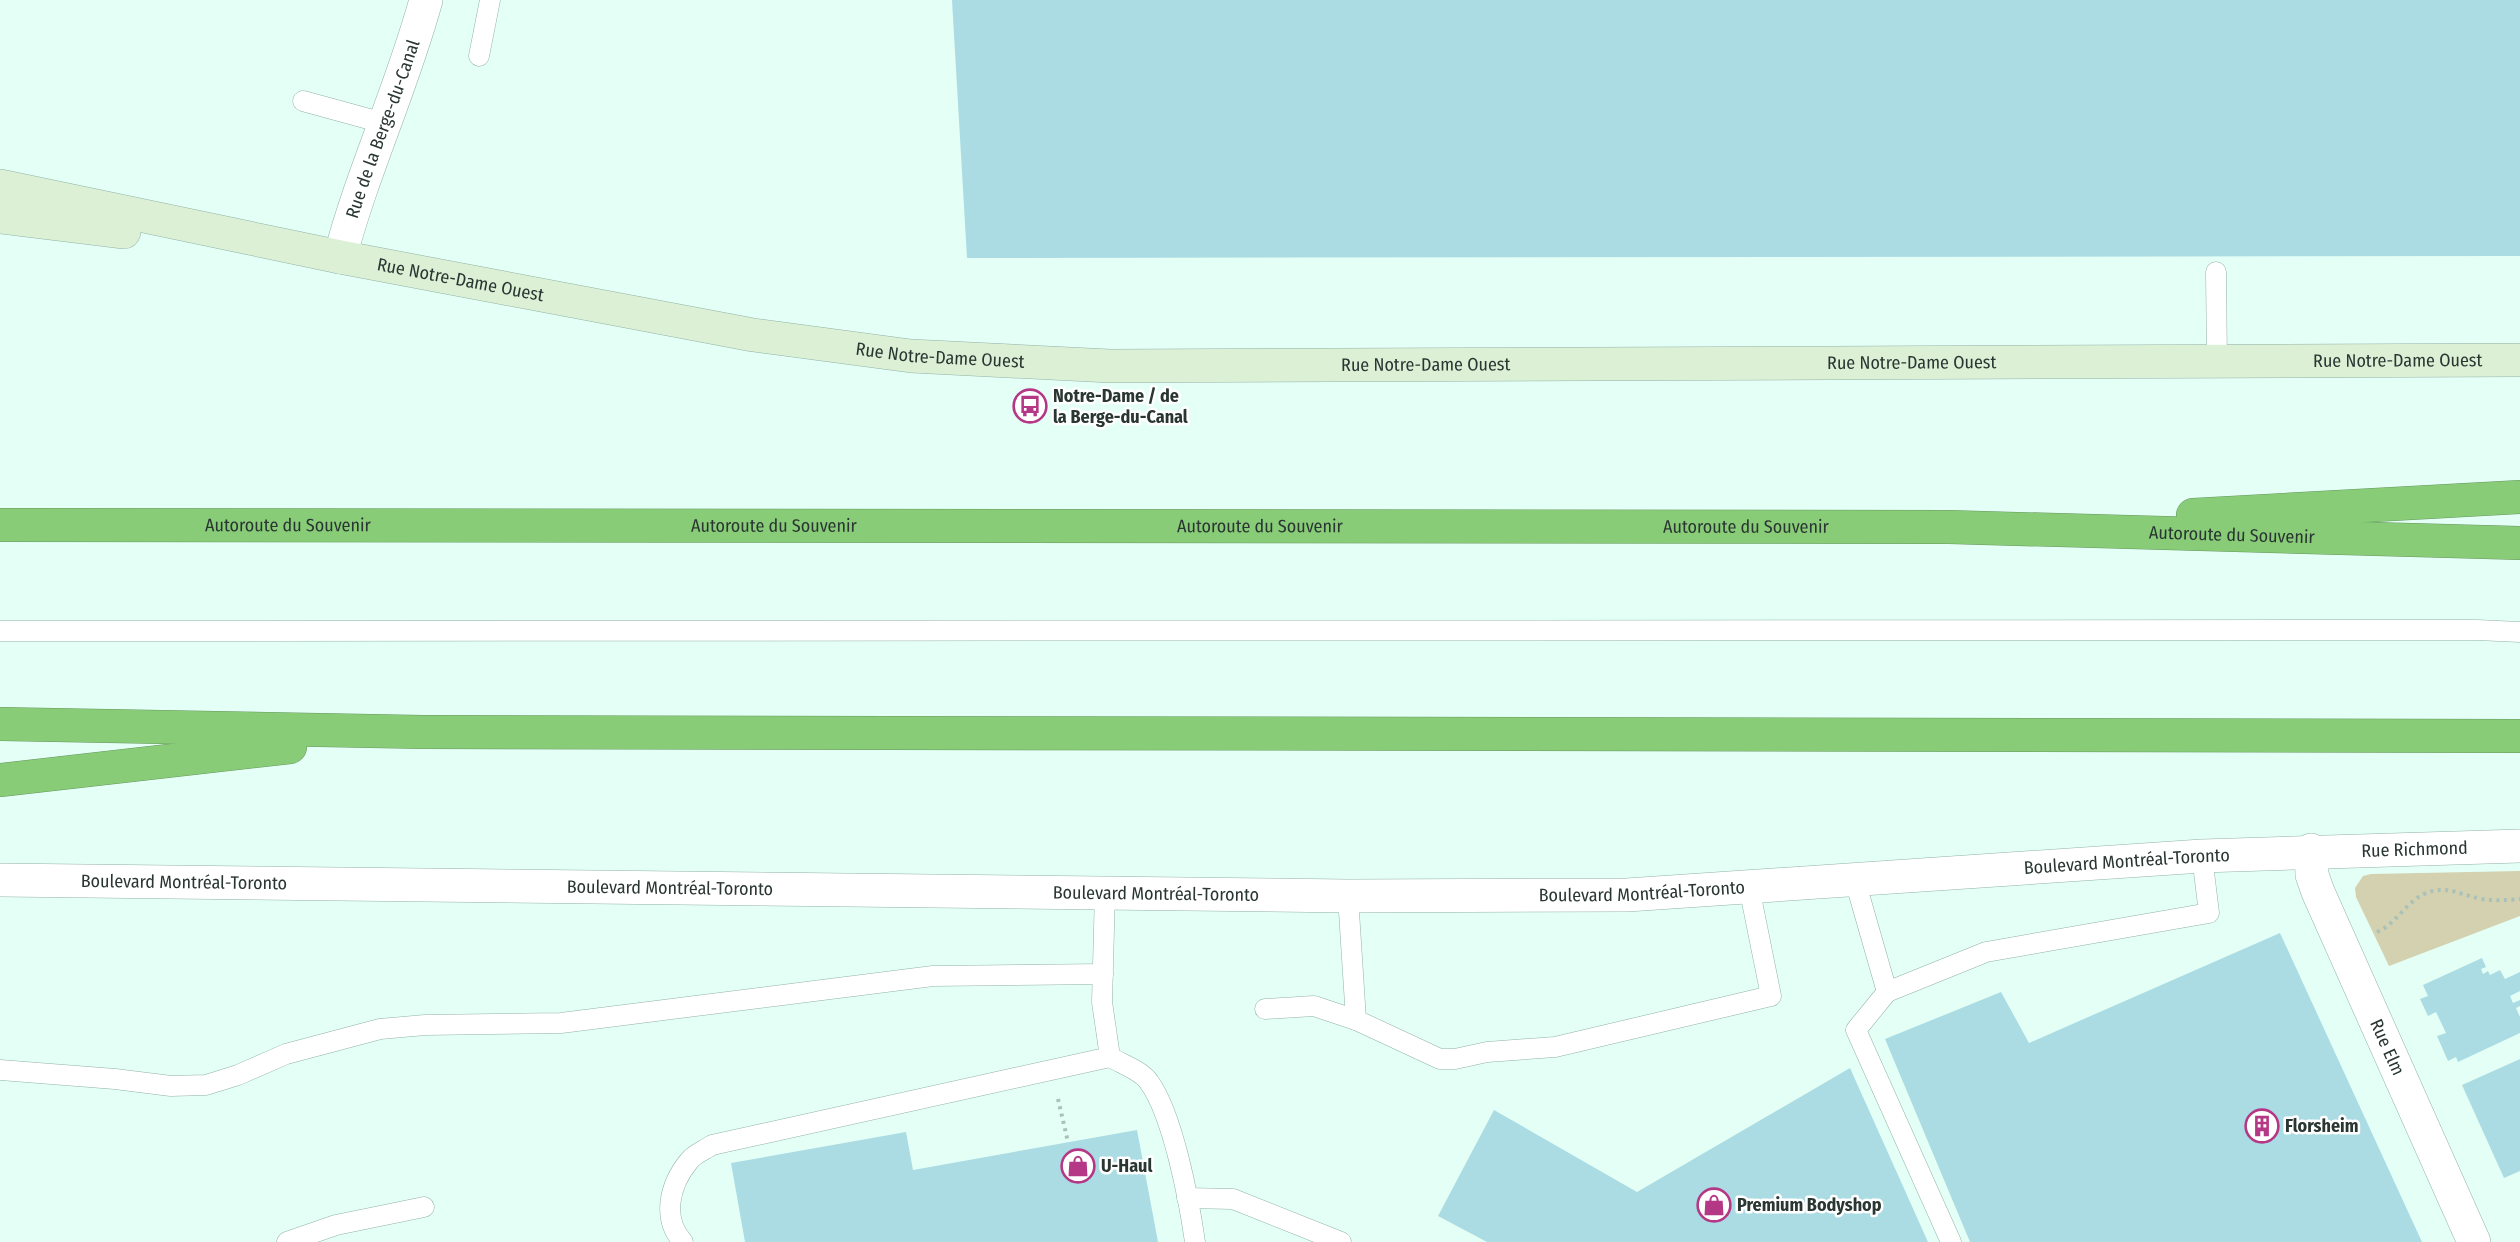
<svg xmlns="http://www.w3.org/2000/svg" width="2520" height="1242" font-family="'Fira Sans Condensed',sans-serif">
	<rect width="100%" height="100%" fill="#e4fff6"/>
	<!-- green -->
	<polygon fill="#d3d1af" points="2520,871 2520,916 2389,966 2356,897 2355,888 2363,876 2371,874"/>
	<!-- building -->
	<g fill="#abdce3">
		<polygon points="952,0 2520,0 2520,256 967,258"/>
		<polygon points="2280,933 2422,1242 1970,1242 1885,1039 2001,992 2029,1043"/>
		<polygon points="2482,958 2486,967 2481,969 2483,974 2488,971 2490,975 2500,970 2505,979 2520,972 2520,991 2510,996 2513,1003 2520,1000 2520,1006 2516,1008 2520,1017 2520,1033 2458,1062 2456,1057 2448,1061 2437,1036 2446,1033 2436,1012 2428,1016 2420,999 2428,996 2423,985"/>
		<polygon points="2520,1059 2520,1171 2504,1178 2462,1085"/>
		<polygon points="1850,1068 1928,1242 1487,1242 1438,1216 1494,1110 1637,1192"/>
		<polygon points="1137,1130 1158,1242 745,1242 731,1163 906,1132 913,1170"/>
	</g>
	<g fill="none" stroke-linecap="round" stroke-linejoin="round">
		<!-- lane casing -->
		<g stroke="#92b2a8" stroke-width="21">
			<g id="lane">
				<polyline points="479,56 490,0"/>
				<polyline points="303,101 387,124"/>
				<polyline points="2216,272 2217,362"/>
				<polyline points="0,631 2477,630 2520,632"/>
				<polyline points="1854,877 1887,992 1986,952 2209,913 2202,856"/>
				<polyline points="1348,896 1356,1020 1440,1059 1455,1059 1487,1052 1555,1047 1771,996 1749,887"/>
				<polyline points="1887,992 1856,1030 1951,1242"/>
				<polyline points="1265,1009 1314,1006 1356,1020"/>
				<path d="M 1110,1057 C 1122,1064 1142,1071 1149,1082 C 1173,1115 1189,1200 1195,1242"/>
				<polyline points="0,1070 115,1079 171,1086 206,1085 238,1075 286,1054 380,1029 425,1025 561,1023 933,976 1103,974"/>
				<polyline points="1187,1198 1233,1199 1341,1242"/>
				<polyline points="287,1242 336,1225 424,1207"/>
				<path d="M 683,1242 C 661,1218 670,1184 689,1161 C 694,1154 705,1150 712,1145 L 1110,1057 L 1102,1002 L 1105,892"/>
			</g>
		</g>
		<!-- street casing -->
		<g stroke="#92b2a8" stroke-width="34">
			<g id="street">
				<path id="s1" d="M 340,257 C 363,170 402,88 426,0"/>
				<path id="s2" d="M 2311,850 L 2312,875 L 2318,892 L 2474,1242"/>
				<path id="s3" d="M 0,880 L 1348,896 L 1627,895 L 2202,856 L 2520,846"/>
			</g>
		</g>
		<!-- secondary casing -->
		<g stroke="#92b2a8" stroke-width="34">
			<g id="secondary">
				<path id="s4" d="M 0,186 L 340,257 L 753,335 L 911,356 L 1110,366 L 2520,360"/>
				<polyline points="0,217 124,232"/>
			</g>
		</g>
		<!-- highway casing -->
		<g stroke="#679860" stroke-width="34">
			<g id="highway">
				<polyline points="2193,515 2520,497"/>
				<path id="s5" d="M 0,525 L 1949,527 L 2520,543"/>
				<polyline points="0,724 423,732 2520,736"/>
				<polyline points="0,780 290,747"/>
			</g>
		</g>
		<!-- path -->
		<g stroke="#aac1b9" stroke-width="4" stroke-dasharray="3 4.5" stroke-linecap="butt">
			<path d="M 2377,932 C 2396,924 2405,903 2424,894 C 2446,884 2460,895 2482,899 C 2495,901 2507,900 2520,899"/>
			<polyline points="1058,1099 1068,1142"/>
		</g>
		<!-- lane -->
		<use href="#lane" stroke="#fff" stroke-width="20"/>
		<!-- street -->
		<use href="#street" stroke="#fff" stroke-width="33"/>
		<!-- secondary -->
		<use href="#secondary" stroke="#dcf0d6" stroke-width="33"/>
		<!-- highway -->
		<use href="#highway" stroke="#89cc78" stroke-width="33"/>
	</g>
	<!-- icons -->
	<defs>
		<g id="bus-ring" transform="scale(1.725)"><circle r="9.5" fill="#fff" stroke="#b53887" stroke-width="1.5"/><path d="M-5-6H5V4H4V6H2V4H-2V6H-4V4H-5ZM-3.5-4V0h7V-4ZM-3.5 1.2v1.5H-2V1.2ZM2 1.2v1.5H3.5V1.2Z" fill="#b53887"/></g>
		<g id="building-ring" transform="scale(1.725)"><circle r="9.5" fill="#fff" stroke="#b53887" stroke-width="1.5"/><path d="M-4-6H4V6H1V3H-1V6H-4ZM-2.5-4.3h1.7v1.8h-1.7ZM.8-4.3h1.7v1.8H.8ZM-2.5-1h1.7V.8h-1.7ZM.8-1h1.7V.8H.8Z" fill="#b53887"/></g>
		<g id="shop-ring" transform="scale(1.725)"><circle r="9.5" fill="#fff" stroke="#b53887" stroke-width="1.5"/><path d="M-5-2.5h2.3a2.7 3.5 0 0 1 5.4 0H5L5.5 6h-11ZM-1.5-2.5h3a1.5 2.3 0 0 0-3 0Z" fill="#b53887"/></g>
	</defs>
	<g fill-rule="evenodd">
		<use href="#bus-ring" x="1030" y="406"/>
		<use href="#building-ring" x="2262" y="1126"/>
		<use href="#shop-ring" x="1078" y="1166"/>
		<use href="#shop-ring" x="1714" y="1205"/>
	</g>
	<g text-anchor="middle" stroke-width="5" stroke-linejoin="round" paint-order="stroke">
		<!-- street labels -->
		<g font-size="18" fill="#293632" stroke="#fff">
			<text dy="6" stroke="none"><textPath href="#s1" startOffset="135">Rue de la Berge-du-Canal</textPath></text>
			<text dy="6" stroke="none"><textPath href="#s4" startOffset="470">Rue Notre-Dame Ouest</textPath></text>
			<text dy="6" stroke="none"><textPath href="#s4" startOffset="956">Rue Notre-Dame Ouest</textPath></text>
			<text dy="6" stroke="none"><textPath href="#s4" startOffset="2414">Rue Notre-Dame Ouest</textPath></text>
			<text dy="6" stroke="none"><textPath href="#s4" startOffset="1928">Rue Notre-Dame Ouest</textPath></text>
			<text dy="6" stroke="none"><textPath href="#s4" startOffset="1442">Rue Notre-Dame Ouest</textPath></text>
			<text dy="6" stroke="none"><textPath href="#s5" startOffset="288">Autoroute du Souvenir</textPath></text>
			<text dy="6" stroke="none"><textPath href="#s5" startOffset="774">Autoroute du Souvenir</textPath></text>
			<text dy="6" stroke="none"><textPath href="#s5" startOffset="1260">Autoroute du Souvenir</textPath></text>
			<text dy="6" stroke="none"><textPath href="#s5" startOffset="1746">Autoroute du Souvenir</textPath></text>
			<text dy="6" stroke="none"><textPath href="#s5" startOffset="2232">Autoroute du Souvenir</textPath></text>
			<text dy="6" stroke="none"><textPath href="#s3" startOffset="2416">Rue Richmond</textPath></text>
			<text dy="6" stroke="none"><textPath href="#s3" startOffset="2128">Boulevard Montréal-Toronto</textPath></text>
			<text dy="6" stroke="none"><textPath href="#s3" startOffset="184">Boulevard Montréal-Toronto</textPath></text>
			<text dy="6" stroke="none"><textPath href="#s3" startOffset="670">Boulevard Montréal-Toronto</textPath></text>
			<text dy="6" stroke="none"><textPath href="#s3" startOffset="1642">Boulevard Montréal-Toronto</textPath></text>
			<text dy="6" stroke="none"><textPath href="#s3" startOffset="1156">Boulevard Montréal-Toronto</textPath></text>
			<text dy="6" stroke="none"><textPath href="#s2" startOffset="213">Rue Elm</textPath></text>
		</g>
		<!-- poi labels -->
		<g font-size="18" font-weight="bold" fill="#293632" stroke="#fff" text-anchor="start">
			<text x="1053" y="402">Notre-Dame / de<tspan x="1053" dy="21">la Berge-du-Canal</tspan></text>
			<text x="2285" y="1132">Florsheim</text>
			<text x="1101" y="1172">U-Haul</text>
			<text x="1737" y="1211">Premium Bodyshop</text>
		</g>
	</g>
</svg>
